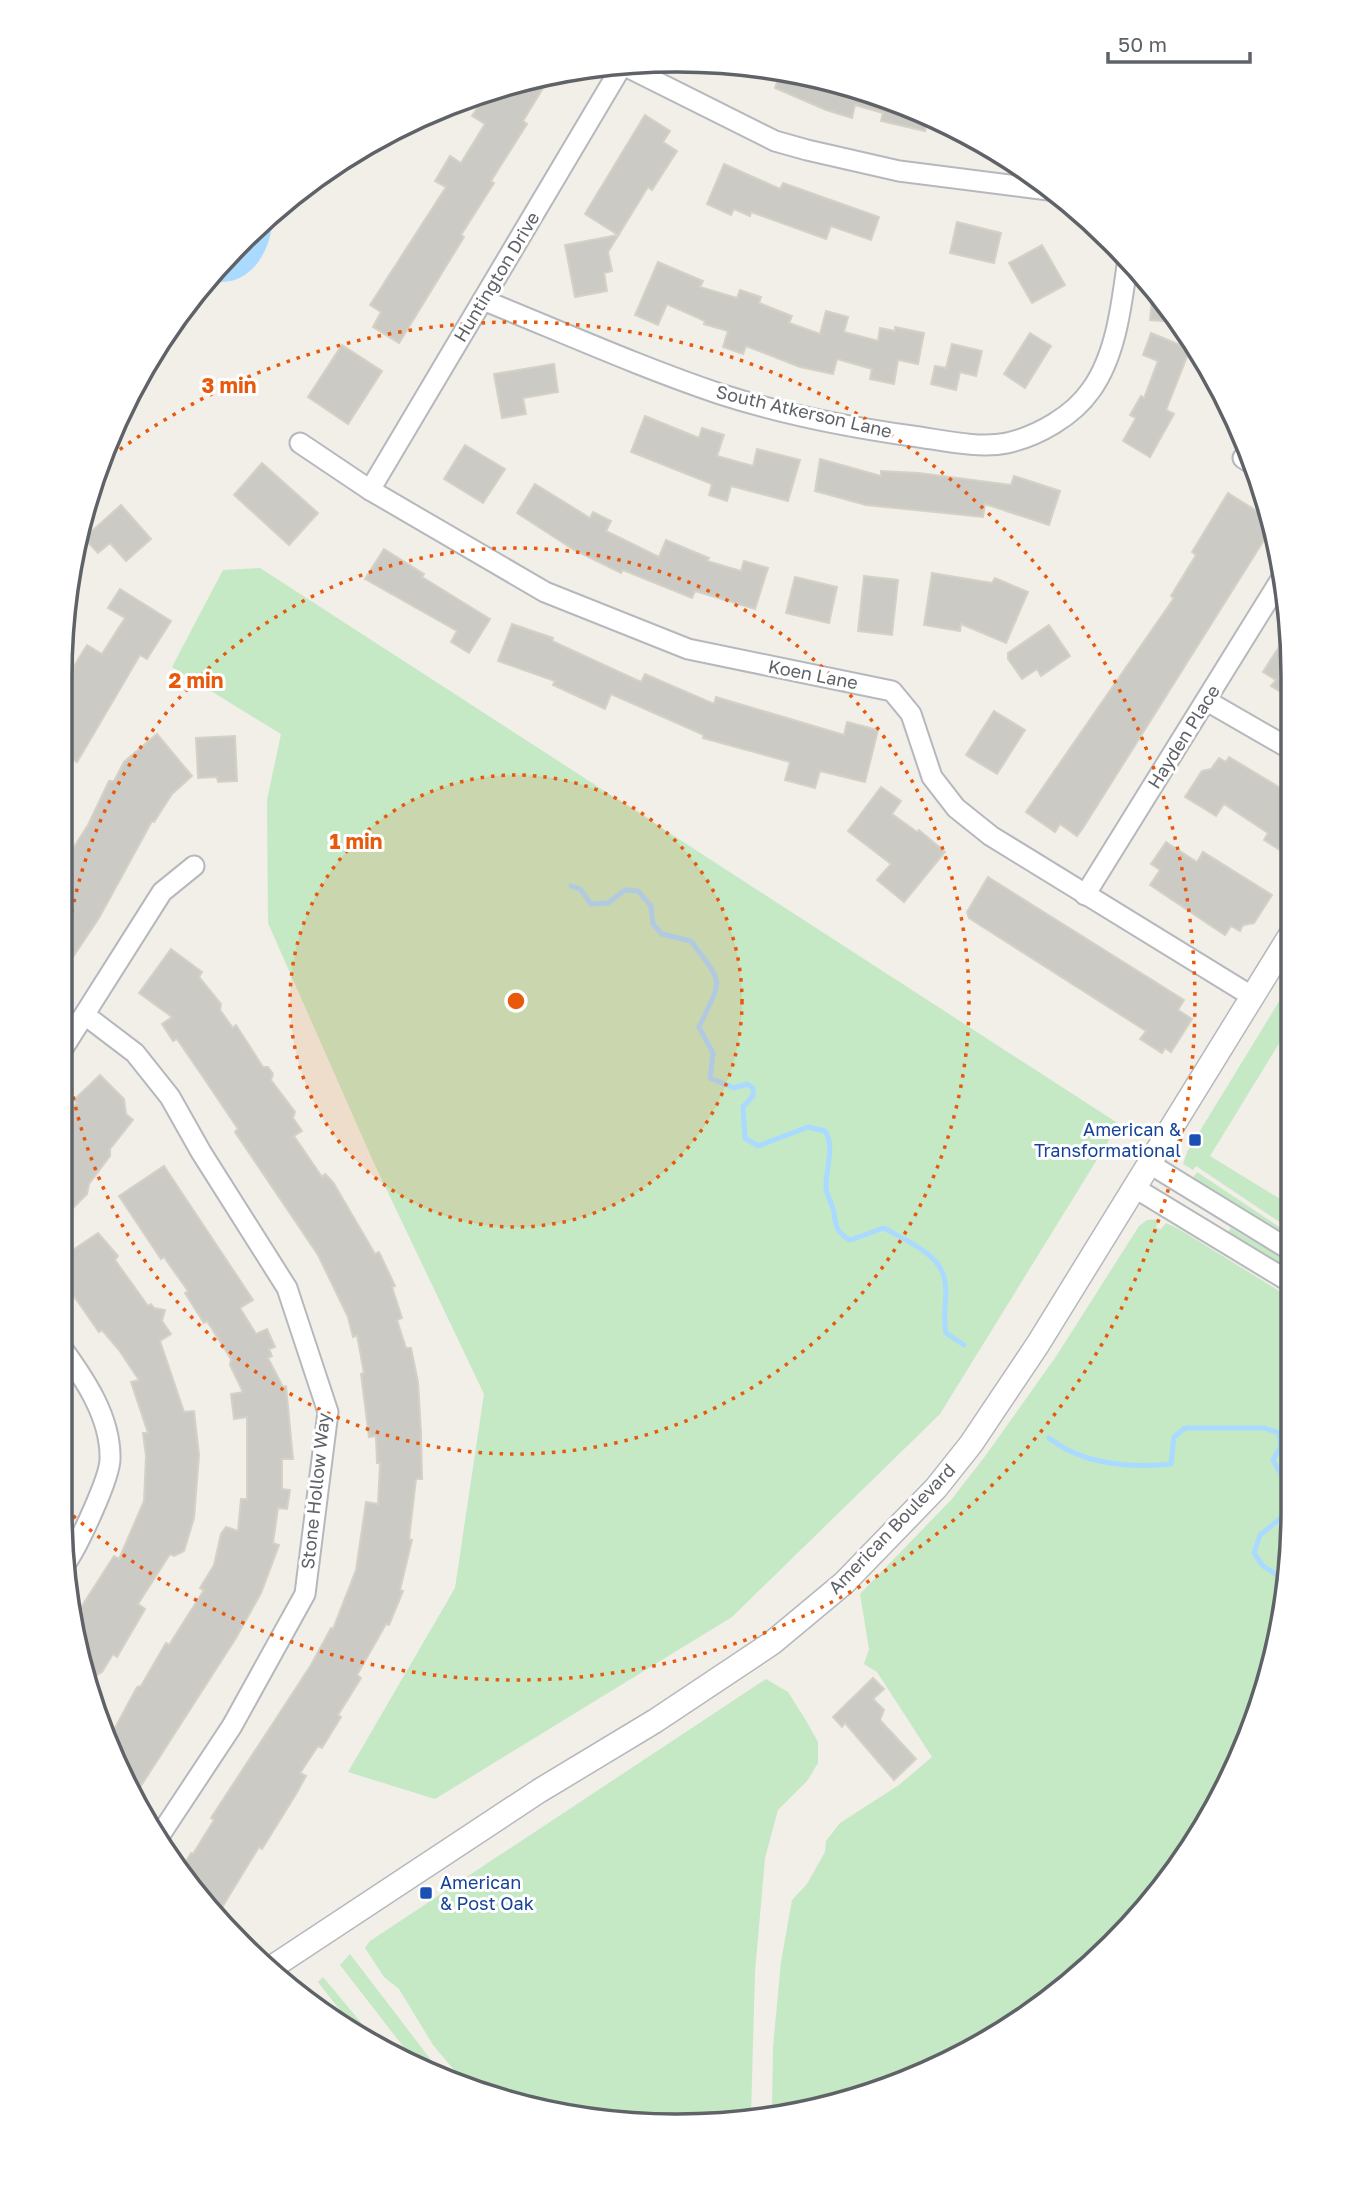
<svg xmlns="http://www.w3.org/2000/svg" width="1353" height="2186" font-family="'Golos Text',sans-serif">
	<rect width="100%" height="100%" fill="#f1efe8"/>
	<!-- green -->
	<g fill="#c5e8c5">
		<polygon points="260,568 1119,1124 940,1414 732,1617 435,1799 348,1772 455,1588 484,1394 373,1161 268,923 267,800 281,734 172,667 223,570"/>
		<polygon points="1291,982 1291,1024 1210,1156 1290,1205 1290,1229 1196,1166 1193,1170 1183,1164 1187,1152"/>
		<polygon points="1197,1172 1290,1234 1290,1239 1193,1178"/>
		<polygon points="1160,1219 1156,1227 1160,1230 1166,1223 1179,1229 1289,1297 1288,1590 1247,1745 1166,1885 1020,2022 874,2094 772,2111 773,2047 781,1962 792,1900 807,1884 825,1852 826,1841 840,1823 899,1785 932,1757 877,1672 864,1664 869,1649 860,1594 951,1500 986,1455 1057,1355 1139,1226 1147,1220"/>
		<polygon points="1231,1228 1290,1263 1290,1273 1227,1234"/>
		<polygon points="766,1679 788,1692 805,1719 818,1742 818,1763 807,1781 778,1810 765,1858 755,1972 751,2114 676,2126 479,2094 471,2090 433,2045 399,1989 384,1977 365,1948 370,1941"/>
		<polygon points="350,1954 444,2077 416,2063 340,1965"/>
		<polygon points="323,1977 363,2025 360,2029 354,2028 318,1982"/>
	</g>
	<!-- water -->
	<path fill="#aadaff" d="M 273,210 C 274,248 251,292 207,280 Z"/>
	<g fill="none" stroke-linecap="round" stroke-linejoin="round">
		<!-- stream -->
		<g stroke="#aadaff" stroke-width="5">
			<path d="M 571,886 L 580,889 L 591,904 L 608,903 L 625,890 L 638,891 L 651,906 L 653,924 L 662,934 L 691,941 C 724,985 723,977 699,1027 L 713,1053 L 710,1078 L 734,1088 L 747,1084 L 753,1088 L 753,1096 L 743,1107 L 745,1138 L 758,1146 L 808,1127 L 825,1131 C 835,1146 826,1168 826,1186 C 826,1196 833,1204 834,1213 C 836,1227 837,1233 850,1240 L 884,1228 C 906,1241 942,1254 945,1282 C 948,1299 942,1312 946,1333 L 964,1345"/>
			<path d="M 1049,1438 C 1083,1465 1129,1468 1171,1464 L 1174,1437 L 1185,1428 L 1264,1428 L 1279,1433 L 1281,1446 L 1273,1460 L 1289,1489"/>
			<polyline points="1288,1582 1263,1566 1254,1553 1260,1535 1287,1513 1289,1505"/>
		</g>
	</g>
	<!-- building -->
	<g fill="#cccac5" stroke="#d6d1c6" stroke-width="2">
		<polygon points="781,71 836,80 928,115 925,131 881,121 883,113 855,105 852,118 826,110 775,88"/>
		<polygon points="551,75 523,121 527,124 491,181 494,183 461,235 464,237 399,343 373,327 381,312 370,305 446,187 435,181 450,156 461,163 485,124 472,116 489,90"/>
		<polygon points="645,115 670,131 663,142 677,151 652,190 648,187 608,252 612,271 604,273 607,291 575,297 565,245 618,235 585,214"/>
		<polygon points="724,164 780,189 783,183 879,217 871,240 831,226 826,239 751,212 750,216 734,209 731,215 707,204"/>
		<polygon points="957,222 1001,233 994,263 950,253"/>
		<polygon points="1042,245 1065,285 1032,303 1009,263"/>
		<polygon points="658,262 703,281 700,287 737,298 740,290 761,297 759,303 792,316 789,323 820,334 826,311 848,317 844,332 878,341 880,328 895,331 895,327 924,333 918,364 898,360 894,384 870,379 872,369 837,359 833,374 800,367 746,346 743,354 723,347 728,331 704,324 705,321 667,304 658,325 635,315"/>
		<polygon points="1153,287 1169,309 1178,322 1150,320"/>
		<polygon points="1030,333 1051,346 1025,388 1004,374"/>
		<polygon points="1151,333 1190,349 1166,410 1174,414 1150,457 1123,441 1136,418 1130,415 1141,396 1144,398 1158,361 1143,355"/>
		<polygon points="952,344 982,351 976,376 960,372 956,390 931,384 935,366 946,368"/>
		<polygon points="342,345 382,371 348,424 308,397"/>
		<polygon points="554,364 558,392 523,398 526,414 502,418 494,374"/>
		<polygon points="645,416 699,438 702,428 724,435 717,456 753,466 757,449 800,460 788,501 731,486 727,501 709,495 712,484 631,452"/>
		<polygon points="465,445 505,469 483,503 444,479"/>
		<polygon points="820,459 881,476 881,471 919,473 1011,485 1014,476 1060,491 1049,525 985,504 983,517 866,505 815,491"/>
		<polygon points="262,463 318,513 289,545 234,495"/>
		<polygon points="535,484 590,518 593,512 611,521 606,531 659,557 666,540 709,558 707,561 741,571 744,561 768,568 755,609 695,591 692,598 623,570 621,573 574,550 517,513"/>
		<polygon points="1228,493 1263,515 1259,521 1271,529 1083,828 1077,836 1060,824 1055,832 1026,812 1174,598 1171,596 1196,555 1192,552"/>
		<polygon points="121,505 151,539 126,561 110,543 98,553 84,538"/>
		<polygon points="384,549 424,574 422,577 490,619 469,653 451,642 457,631 365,579"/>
		<polygon points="932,573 992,583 995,578 1028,592 1006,643 961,624 960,631 924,625"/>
		<polygon points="864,576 898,580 892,635 858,631"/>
		<polygon points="795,577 837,587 829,623 786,613"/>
		<polygon points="120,589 171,621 147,659 140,655 77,762 64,754 64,682 87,645 102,654 125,618 108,608"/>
		<polygon points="512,624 553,638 552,641 641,682 645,674 714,704 716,697 844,735 847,722 878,730 865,782 820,771 815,788 785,780 790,762 703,738 704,735 611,694 605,709 553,685 555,681 498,661"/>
		<polygon points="1049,625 1070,656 1041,676 1037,669 1022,679 1008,659 1008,653"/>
		<polygon points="1291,628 1292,636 1292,699 1271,686 1276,680 1263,672"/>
		<polygon points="994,711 1025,730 997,774 966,755"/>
		<polygon points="157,734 192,776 172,794 154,822 152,821 99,918 63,972 63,854 72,850 88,825 109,781 114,781 124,762"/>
		<polygon points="235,736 237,781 218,782 217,777 198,778 196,738"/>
		<polygon points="1229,757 1292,795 1291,857 1264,840 1268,833 1224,804 1216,816 1185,797 1202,771 1211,769 1219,758 1226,762"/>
		<polygon points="881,787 901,801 892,814 917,832 919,830 945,852 904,902 877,880 891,864 848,831"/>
		<polygon points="1166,842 1197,862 1203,852 1272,895 1254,923 1243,925 1240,931 1231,926 1225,935 1150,885 1160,870 1151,864"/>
		<polygon points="988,877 1184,1000 1178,1010 1192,1019 1171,1052 1165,1048 1162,1053 1140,1039 1146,1031 969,918 967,912"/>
		<polygon points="171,949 202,972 199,977 221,1004 220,1010 233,1028 236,1025 263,1067 268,1067 273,1074 271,1080 295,1112 293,1118 302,1131 294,1136 322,1177 325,1174 333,1182 375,1254 379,1252 395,1286 392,1287 402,1318 397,1320 406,1348 411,1348 418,1382 421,1432 422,1479 416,1479 409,1539 412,1540 400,1590 403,1591 389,1625 386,1624 357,1675 361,1678 338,1715 341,1717 322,1748 318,1746 300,1773 306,1776 296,1794 262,1849 259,1847 218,1914 187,1885 181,1870 191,1853 193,1854 214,1820 211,1818 311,1665 331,1628 333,1629 356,1570 366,1502 378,1504 380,1463 377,1463 376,1436 369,1437 361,1374 364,1373 357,1335 353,1337 348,1317 318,1255 235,1132 238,1129 201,1074 177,1039 173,1041 162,1024 172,1017 139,993"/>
		<polygon points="100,1075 124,1099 126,1114 133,1120 110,1149 110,1156 89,1184 87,1194 61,1220 62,1120 77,1103 74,1100"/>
		<polygon points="164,1166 253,1300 240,1308 256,1334 267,1329 275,1347 269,1349 272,1356 268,1358 283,1387 286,1386 293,1459 282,1459 282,1489 290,1490 287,1509 278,1508 273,1543 279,1545 261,1593 236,1638 137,1792 109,1739 137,1687 141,1686 166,1643 169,1645 204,1590 200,1588 214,1565 221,1534 226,1527 238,1531 241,1499 247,1499 247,1417 234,1419 231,1394 243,1392 230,1365 231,1359 207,1321 204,1323 185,1293 188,1291 164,1257 161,1259 119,1196"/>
		<polygon points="98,1233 118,1256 115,1260 148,1306 151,1304 154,1308 165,1310 162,1321 171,1334 160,1341 184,1412 194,1411 199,1455 194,1518 184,1551 174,1556 170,1554 138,1604 145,1609 117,1657 113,1654 102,1672 88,1680 78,1619 83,1611 80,1609 114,1556 119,1559 144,1501 146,1456 143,1433 148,1433 131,1382 139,1380 119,1350 102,1330 99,1332 62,1279 67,1276 61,1268 61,1258"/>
		<polygon points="873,1678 884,1689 873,1699 884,1710 880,1720 916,1759 894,1780 845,1723 842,1727 833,1717"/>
	</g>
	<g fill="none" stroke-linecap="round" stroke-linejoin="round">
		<!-- minor casing -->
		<g stroke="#b5b8bc" stroke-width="23">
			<g id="minor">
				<polyline points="623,65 775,141 807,150 899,171 1056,191"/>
				<path d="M 483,300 C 562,332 640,367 720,394 C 782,414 848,427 912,436 C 942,440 978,449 1007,443 C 1038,436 1073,416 1091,390 C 1117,354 1122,301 1128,258"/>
				<polyline points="300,443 370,490 545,592 688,649 892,691 911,714 932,777 956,808 991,836 1253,997"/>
				<polyline points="1243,458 1255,466"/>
				<polyline points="370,490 623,64"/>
				<polyline points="1207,701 1292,750"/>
				<polyline points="1085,895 1281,579"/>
				<polyline points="85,1015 135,1053 170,1097 201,1152 287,1288 328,1412 305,1594 232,1726 160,1835"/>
				<polyline points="62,1050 162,892 194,866"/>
				<polyline points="1150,1164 1290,1250"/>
				<polyline points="1135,1188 1290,1282"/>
				<path d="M 60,1345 C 84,1378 111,1417 110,1459 C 110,1478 79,1543 68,1560"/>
			</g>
		</g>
		<!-- tertiary casing -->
		<g stroke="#b5b8bc" stroke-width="26">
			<polyline id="tertiary" points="274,1966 539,1791 655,1721 772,1643 844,1583 936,1488 971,1444 1038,1344 1291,934"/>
		</g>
		<!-- minor -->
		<use href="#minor" stroke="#fff" stroke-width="19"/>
		<!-- tertiary -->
		<use href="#tertiary" stroke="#fff" stroke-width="23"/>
	</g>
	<!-- distance rings -->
	<circle cx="516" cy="1001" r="226" fill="#e8590c" fill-opacity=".12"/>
	<g fill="none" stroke="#e8590c" stroke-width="3.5" stroke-dasharray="3.5 7">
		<circle cx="516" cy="1001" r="226"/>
		<circle cx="516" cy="1001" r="453"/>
		<path d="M103 462A679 679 0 1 1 62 1506"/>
	</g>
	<!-- markers -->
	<g fill="#1a4fb4" stroke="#fff" stroke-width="2.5">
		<rect x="1188" y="1133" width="14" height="14" rx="3.5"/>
		<rect x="419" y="1886" width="14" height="14" rx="3.5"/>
	</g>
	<g text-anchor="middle" stroke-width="6" stroke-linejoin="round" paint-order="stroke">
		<!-- street labels -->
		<g font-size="18" fill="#5f6368" stroke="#fff">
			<text transform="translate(497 277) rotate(-59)" y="6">Huntington Drive</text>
			<text transform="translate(804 412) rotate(13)" y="6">South Atkerson Lane</text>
			<text transform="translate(813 675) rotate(11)" y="6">Koen Lane</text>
			<text transform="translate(1184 737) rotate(-58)" y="6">Hayden Place</text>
			<text transform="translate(316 1491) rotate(-84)" y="6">Stone Hollow Way</text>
			<text transform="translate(892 1529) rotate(-46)" y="6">American Boulevard</text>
		</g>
		<!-- transit labels -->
		<g font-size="18" fill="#164399" stroke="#fff" text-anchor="end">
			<text x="1181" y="1136">American &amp;<tspan x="1181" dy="21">Transformational</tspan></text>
			<text x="440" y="1889" text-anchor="start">American<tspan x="440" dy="21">&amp; Post Oak</tspan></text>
		</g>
	</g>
	<!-- crop -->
	<path d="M0 0H1353V2186H0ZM676 72H677A604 604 0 0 1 1281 676V1510A604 604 0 0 1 677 2114H676A604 604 0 0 1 72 1510V676A604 604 0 0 1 676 72Z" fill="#fff" fill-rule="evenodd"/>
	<path fill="none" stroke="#5f6368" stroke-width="3.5" d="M676 72H677A604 604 0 0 1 1281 676V1510A604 604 0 0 1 677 2114H676A604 604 0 0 1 72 1510V676A604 604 0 0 1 676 72Z"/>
	<circle cx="516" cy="1001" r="10" fill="#e8590c" stroke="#fff" stroke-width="3.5"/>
	<g font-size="21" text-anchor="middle" font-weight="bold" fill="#e8590c" stroke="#fff" stroke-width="6" stroke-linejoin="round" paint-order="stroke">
		<text x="229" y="393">3 min</text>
		<text x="196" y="688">2 min</text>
		<text x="356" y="849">1 min</text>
	</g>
	<!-- scale -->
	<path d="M1108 52v10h142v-10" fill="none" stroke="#5f6368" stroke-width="3.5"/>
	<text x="1118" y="52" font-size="21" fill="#5f6368" stroke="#ffffff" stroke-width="5" paint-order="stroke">50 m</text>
</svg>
